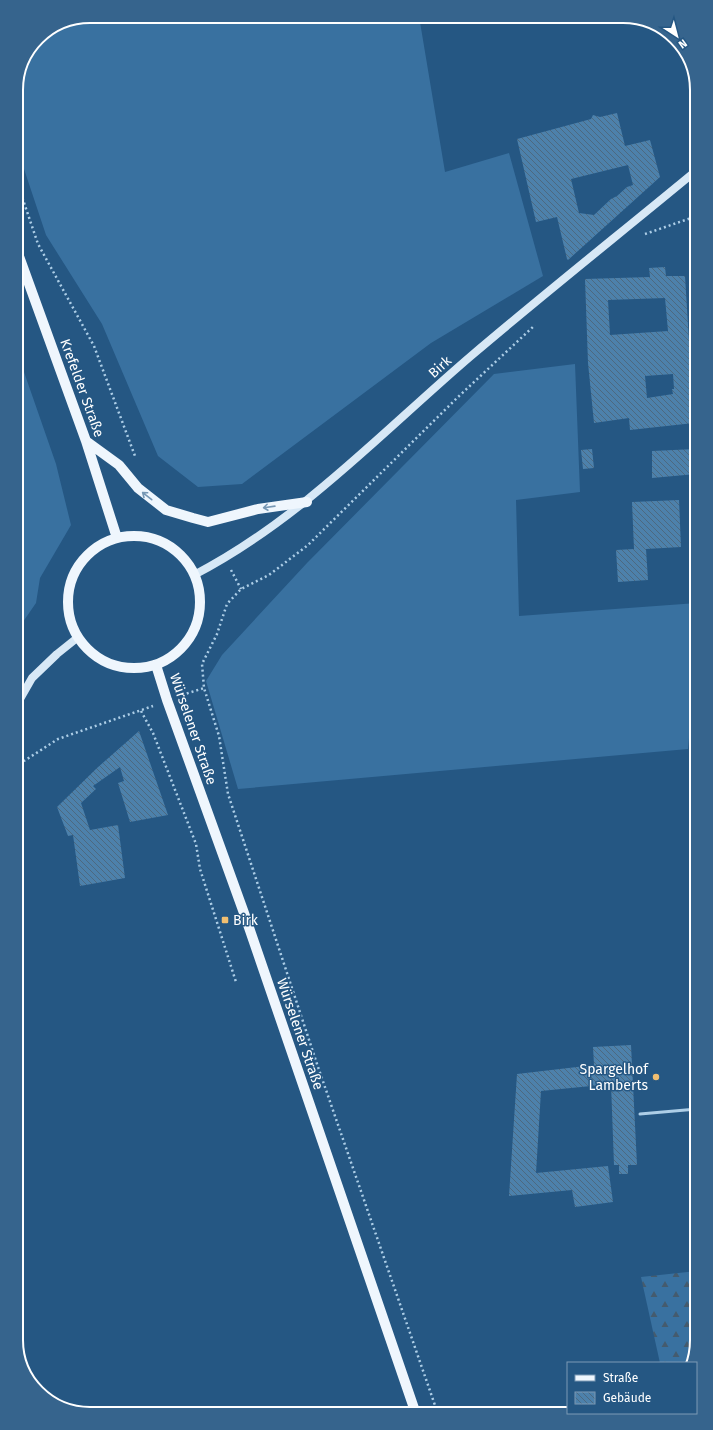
<svg xmlns="http://www.w3.org/2000/svg" width="713" height="1430" font-family="'Fira Sans',sans-serif">
<defs>
<pattern id="forest-firs" width="22" height="20" patternUnits="userSpaceOnUse"><rect width="22" height="20" fill="#3971a0"/><path d="M5 1l3.5 6h-7zM16 11l3.5 6h-7z" fill="#445b6e"/></pattern>
<pattern id="building-back-hatch" width="6" height="6" patternUnits="userSpaceOnUse"><rect width="6" height="6" fill="#4d81ab"/><path d="M-1 5l2 2M0 0l6 6M5-1l2 2" fill="none" stroke="#4d6980"/></pattern>
</defs>
<rect width="100%" height="100%" fill="#255783"/>
<path fill="#3971a0" d="M90,16H419L445,172L509,153L543,276L431,343L242,484L198,487L158,456L102,324L46,235L16,145V85L38,37L62,22Z
M16,349L56,464L71,525L40,578L36,603L16,632Z
M575,364L580,492L516,500L519,616L697,603V653L688,749L238,789L206,681L222,655L307,563L494,374Z"/>
<path fill="url(#forest-firs)" d="M697,1271V1341L690,1363H660L641,1277Z"/>
<path fill="url(#building-back-hatch)" fill-rule="evenodd" d="M617,113L625,146L650,140L660,177L568,260L567,259L557,217L536,222L517,139L591,119L593,115L600,117ZM628,165L633,185L627,187L617,196L611,199L594,215L579,213L571,179Z
M665,267L666,276H685L694,423L630,430L629,418L594,423L588,363L585,279L650,277L649,268ZM665,298L668,331L610,335L608,300ZM673,374L674,389H672L673,394L647,398L645,376Z
M592,449L594,468L583,469L581,450Z
M695,449L696,474L652,478V451Z
M679,500L681,547L646,549L648,580L618,582L616,550L634,549L632,502Z
M139,731L168,815L130,822L118,783L124,781L120,767L93,786L96,789L81,803L90,830L118,825L125,878L80,886L73,835L68,836L57,807L97,768Z
M631,1045L637,1165H628V1174H619V1165H614L611,1084L541,1091L536,1173L608,1166L613,1202L575,1207L572,1190L509,1196L517,1074L594,1065L593,1047Z"/>
<g fill="none" stroke-linecap="round" stroke-linejoin="round">
<path stroke="#adcee7" stroke-width="2.5" stroke-dasharray="2 3" stroke-linecap="butt" d="M16,179L38,244L94,346L135,456
M645,234L697,216
M231,570L241,589
M182,695L204,688
M141,711L153,733L196,844L200,869L236,982
M16,780L24,761L58,739L153,706
M438,1414L317,1064L228,794L219,736L204,688L202,664L217,634L227,604L241,589L269,575L308,545L458,397L535,325"/>
<path stroke="#adcee7" stroke-width="3" d="M640,1114L697,1109"/>
<path stroke="#adcee7" stroke-width="4" d="M692,63L697,165"/>
<path stroke="#d7e8f6" stroke-width="8" d="M194,575C300,520 381,433 471,356C545,293 622,232 697,170
M16,706L32,678L57,654L77,638"/>
<path stroke="#eff6fd" stroke-width="10" d="M16,248L86,441L117,538
M86,441L119,465L138,488L166,510L193,518L208,522L258,509L307,502
M68 602a66 66 0 1 1 132 0a66 66 0 1 1-132 0Z
M156,665L167,700L244,913L416,1414"/>
</g>
<defs><path id="oneway-shaft" d="M-6 0H5M1.5-3L5.5 0L1.5 3" fill="none" stroke-width="1.6" stroke-linecap="round" stroke-linejoin="round"/></defs>
<g stroke="#7697b4">
<use href="#oneway-shaft" transform="translate(147 496) rotate(-142)"/>
<use href="#oneway-shaft" transform="translate(269 507) rotate(172)"/>
</g>
<g fill="#f1bf71" stroke="#255783" stroke-width="1.5">
<rect x="221" y="916" width="8" height="8" rx="2"/>
<circle cx="656" cy="1077" r="4"/>
</g>
<g text-anchor="middle" dominant-baseline="central" stroke-width="3" stroke-linejoin="round" paint-order="stroke">
<g font-size="14" fill="#fff" stroke="#255783">
<text transform="translate(440 367) rotate(-42)">Birk</text>
<text transform="translate(82 388) rotate(70)">Krefelder Straße</text>
<text transform="translate(193 729) rotate(71)">Würselener Straße</text>
<text transform="translate(300 1034) rotate(71)">Würselener Straße</text>
</g>
<g font-size="14" fill="#fff" stroke="#255783" text-anchor="start">
<text x="233" y="920">Birk</text>
<text x="648" y="1069" text-anchor="end">Spargelhof<tspan x="648" dy="16">Lamberts</tspan></text>
</g>
</g>
<path d="M0 0H713V1430H0ZM90 23H623A67 67 0 0 1 690 90V1340A67 67 0 0 1 623 1407H90A67 67 0 0 1 23 1340V90A67 67 0 0 1 90 23Z" fill="#36648d" fill-rule="evenodd"/>
<path fill="none" stroke="#fff" stroke-width="2" d="M90 23H623A67 67 0 0 1 690 90V1340A67 67 0 0 1 623 1407H90A67 67 0 0 1 23 1340V90A67 67 0 0 1 90 23Z"/>
<rect x="567" y="1362" width="130" height="52" fill="#255783" stroke="#7c9ab5"/>
<rect x="575" y="1375" width="20" height="6" fill="#eff6fd" stroke="#7c9ab5"/>
<text x="603" y="1382" font-size="12" fill="#ffffff">Straße</text>
<rect x="575" y="1392" width="20" height="12" fill="url(#building-back-hatch)" stroke="#7c9ab5"/>
<text x="603" y="1402" font-size="12" fill="#ffffff">Gebäude</text>
<g transform="translate(677 36) rotate(144)" stroke="#255783" stroke-width="3" paint-order="stroke">
<path d="M0-3L7 15L0 10L-7 15Z" fill="#ffffff"/>
<text y="-6" font-size="11" font-weight="bold" text-anchor="middle" fill="#ffffff">N</text>
</g>
</svg>
